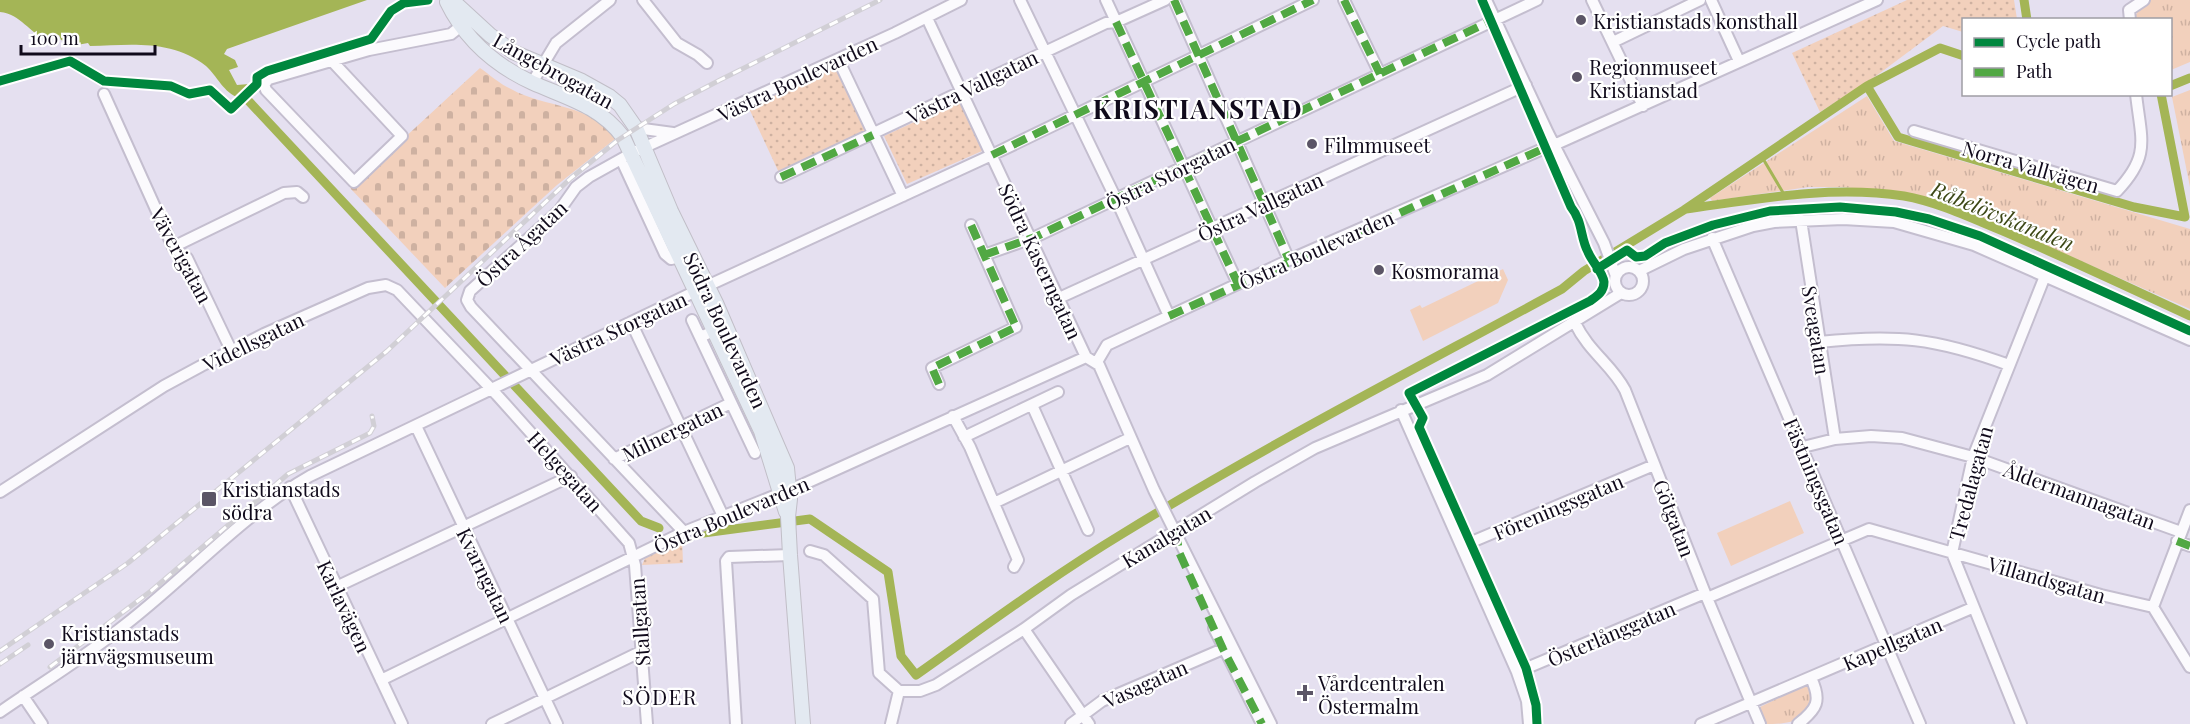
<svg xmlns="http://www.w3.org/2000/svg" width="2190" height="724" font-family="'Playfair Display',serif">
<defs>
<pattern id="grass-tufts" width="24" height="20" patternUnits="userSpaceOnUse" patternTransform="scale(1.5)"><rect width="24" height="20" fill="#f2d0bc"/><path d="M3 7l-1-3M5 7V3M7 7l1-3M15 17l-1-3M17 17v-4M19 17l1-3" fill="none" stroke="#ceb1a1"/></pattern>
<pattern id="cemetery-stones" width="16" height="16" patternUnits="userSpaceOnUse" patternTransform="scale(1.5)"><rect width="16" height="16" fill="#f2d0bc"/><path d="M2 7V4a2 2 0 0 1 4 0v3zM10 15v-3a2 2 0 0 1 4 0v3z" fill="#ceb1a1"/></pattern>
<pattern id="park-dots" width="8" height="8" patternUnits="userSpaceOnUse" patternTransform="scale(1.5)"><rect width="8" height="8" fill="#f2d0bc"/><path d="M2 2h.1M6 6h.1" fill="none" stroke="#ceb1a1" stroke-width="1.8" stroke-linecap="round"/></pattern>
</defs>
<rect width="100%" height="100%" fill="#e5e0f0"/>
<path fill="url(#grass-tufts)" d="M2151,0H2190V62L2171,70L2170,20H2134L2138,10Z
M2190,90V187L2172,97Z
M1867,96L1894,141L2190,229V309L1956,206L1905,193L1842,187H1808L1712,201L1710,198Z
M1805,685H1809L1815,697C1804,723 1789,724 1764,724L1760,707Z"/>
<path fill="url(#cemetery-stones)" d="M480,68C490,75 500,84 511,89C546,109 590,102 615,139L557,185L445,288L350,188Z"/>
<path fill="url(#park-dots)" d="M1907,0H2014L2017,19L1964,20L1963,32L1943,26L1876,76L1820,112L1792,53Z
M838,59L873,135L781,177L746,102Z
M960,101L982,151L907,184L884,136Z
M682,538L683,563L642,565L647,554Z"/>
<path fill="#f2d0bc" d="M1503,269L1508,280L1498,303L1423,341L1410,310L1420,305L1422,308Z
M1790,501L1804,533L1731,566L1717,533Z"/>
<path fill="#a4b556" d="M0,0H367L227,49L224,54L235,60L238,67L229,70L237,85L249,84L250,88L239,98C224,93 217,76 206,66C172,39 130,45 90,46L88,43L77,45L61,40L59,35L47,40C29,33 21,14 0,12Z"/>
<g fill="none" stroke-linecap="round" stroke-linejoin="round">
<path stroke="#a4b556" stroke-width="3" d="M1762,157L1785,196"/>
<path stroke="#a4b556" stroke-width="9" d="M2024,0L2027,20
M1867,86L1898,137L2134,207L2185,217L2161,94
M2170,86L2190,78
M243,95L641,521L659,528
M1686,209C1758,199 1831,185 1904,196C1938,202 1971,218 2003,231C2066,258 2128,287 2190,316
M696,534L810,519L888,572L901,656L916,675C984,627 1051,577 1122,534C1265,446 1415,369 1562,289L1584,271L1684,210L1867,86L1940,48L1964,56"/>
<g stroke="#c4becf" stroke-width="14">
<path id="minor" d="M643,0L677,43L698,55L707,63
M1020,0L1116,199L1169,316
M1106,0L1238,284
M1174,0L1289,260
M1344,0L1380,74
M1486,0L1548,133L1604,243L1616,276
M1592,0L1643,106
M1711,0L1739,61
M927,18L1086,357L1099,365L1154,490L1271,724
M2130,20L2129,10L2144,0
M1613,42L1700,0
M838,59L903,196
M332,61L402,136L354,182L266,90L264,84L269,79L369,50L451,34L466,22
M532,83L556,43L610,0
M104,94L173,247L187,258L231,350
M636,128L673,133
M1914,131L2117,191C2151,155 2141,140 2136,94
M1554,145L1877,0
M622,161L665,254L671,259L680,257
M781,177L1106,23L1116,22L1165,0
M1801,220L1835,439
M1712,238L1920,724
M173,247L284,193L297,192L303,197
M984,255L1035,237L1537,0
M1615 281a14 14 0 1 1 28 0a14 14 0 1 1-28 0Z
M1639,271L1684,249L1753,226L1774,222L1843,219L1894,222L1974,245L2190,340
M1059,298L1526,85
M692,320L700,337
M631,322L723,516
M1575,323C1589,352 1612,365 1625,390L1705,593L1760,724
M714,331L700,337L755,453
M1819,342C1897,334 1935,338 2009,365
M1097,362L1107,345L1289,260L1545,148
M939,384L932,368L1016,327L971,225
M1032,405L1088,530
M1401,410L1517,672L1527,701L1529,724
M953,416L970,447L1018,560L1014,567
M416,426L557,724
M964,437L1058,392
M1803,447L1835,439L1871,436L1902,438L1973,457L2181,532
M614,459L731,403
M290,487L402,724
M0,492L164,386L201,366L264,334L368,288L386,285L397,290L497,395L629,543L635,565L647,724
M994,503L1130,438
M684,532L471,307L467,300L470,291L559,211L576,187L589,177L632,153L895,33L961,0
M2177,541L2190,546
M1462,546L1654,465
M810,551L824,555L873,599L879,673L899,691H920L936,685L1024,629L1071,595L1255,482L1315,448L1487,375L1621,293
M336,587L571,476
M1707,598L1869,529L2101,595L2153,607
M2153,607L2190,510
M2153,607L2190,667
M1214,628L1262,724
M1024,629L1089,724
M1517,672L1705,593
M381,680L684,532L804,484L1086,357
M23,696L42,724
M0,712C39,685 80,660 117,631C183,582 238,517 310,476L694,292L996,153L1313,0
M492,724L642,651
M736,724L726,561L729,557L790,555
M891,724L899,691
M1071,724L1102,701L1223,649
M1701,724L1972,608
M1798,724C1817,709 1822,701 1811,678
M2021,724L1952,553L1973,457L2045,276"/>
</g>
<g stroke="#c1bec7" stroke-width="16">
<path id="major" d="M452,0L490,35L513,52L582,81L609,96L620,105L636,128L671,211L716,303L787,468L790,499L788,517L790,555L803,724
M447,2C465,39 496,66 533,83C567,98 600,106 623,137L761,431L786,512"/>
</g>
<use href="#minor" stroke="#fbfafd" stroke-width="10"/>
<use href="#major" stroke="#e3e9f1" stroke-width="14"/>
<g stroke="#d1cfd5" stroke-width="5">
<path id="rail" d="M0,651L128,563L387,351L571,178L618,140L674,104L720,80L880,0
M0,664L28,645
M50,667L151,591L288,474L370,433L374,426L372,416"/>
</g>
<use href="#rail" stroke="#fff" stroke-width="3" stroke-dasharray="9" stroke-linecap="butt"/>
<path stroke="#51a843" stroke-width="8" stroke-dasharray="15 8" stroke-linecap="butt" d="M1174,0L1289,260
M1344,0L1380,74
M1116,22L1238,284
M992,155L1313,0
M781,177L873,135
M984,255L1035,237L1495,19
M1169,316L1545,148
M939,384L932,368L1016,327L971,225
M1176,531L1179,552L1223,649L1262,724
M2177,541L2190,546"/>
<g stroke="#fff" stroke-width="13">
<path id="cycleway" d="M1482,0L1571,207C1583,222 1580,237 1588,252C1592,262 1603,272 1604,282C1604,292 1597,296 1590,301L1409,393L1423,418L1419,427L1526,668L1536,705L1537,724
M0,81L70,61L104,81L171,86L189,94L210,90L231,109L257,84V77L267,71L371,39L391,11L404,3L428,0
M1597,269L1627,250L1636,257L1645,256L1665,243L1713,225L1770,211L1840,207L1896,212L1929,219L1980,236L2190,331"/>
</g>
<use href="#cycleway" stroke="#00873e" stroke-width="9"/>
</g>
<g fill="#5b5566" stroke="#fff" stroke-width="2">
<circle cx="1581" cy="20" r="6"/>
<circle cx="1577" cy="77" r="6"/>
<circle cx="1312" cy="144" r="6"/>
<circle cx="1379" cy="270" r="6"/>
<rect x="201" y="491" width="16" height="16" rx="3"/>
<circle cx="49" cy="644" r="6"/>
<path d="M1302 684h6v6h6v6h-6v6h-6v-6h-6v-6h6z"/>
</g>
<g text-anchor="middle" dominant-baseline="central" stroke-width="4.5" stroke-linejoin="round" paint-order="stroke">
<g font-size="20" fill="#100a1b" stroke="#fff" text-anchor="start">
<text x="1593" y="20">Kristianstads konsthall</text>
<text x="1589" y="66">Regionmuseet<tspan x="1589" dy="23">Kristianstad</tspan></text>
<text x="1324" y="144">Filmmuseet</text>
<text x="1391" y="270">Kosmorama</text>
<text x="222" y="488">Kristianstads<tspan x="222" dy="23">södra</tspan></text>
<text x="61" y="632">Kristianstads<tspan x="61" dy="23">järnvägsmuseum</tspan></text>
<text x="1318" y="682">Vårdcentralen<tspan x="1318" dy="23">Östermalm</tspan></text>
</g>
<g font-size="20" fill="#100a1b" stroke="#fff">
<text transform="translate(554 70) rotate(29)">Långebrogatan</text>
<text transform="translate(797 78) rotate(-25)">Västra Boulevarden</text>
<text transform="translate(972 86) rotate(-26)">Västra Vallgatan</text>
<text transform="translate(2031 166) rotate(16)">Norra Vallvägen</text>
<text transform="translate(1170 173) rotate(-26)">Östra Storgatan</text>
<text transform="translate(1260 206) rotate(-25)">Östra Vallgatan</text>
<text transform="translate(521 243) rotate(-43)">Östra Ågatan</text>
<text transform="translate(1316 249) rotate(-24)">Östra Boulevarden</text>
<text transform="translate(182 255) rotate(61)">Väverigatan</text>
<text transform="translate(1041 261) rotate(65)">Södra Kaserngatan</text>
<text transform="translate(618 328) rotate(-25)">Västra Storgatan</text>
<text transform="translate(726 330) rotate(65)">Södra Boulevarden</text>
<text transform="translate(1817 330) rotate(81)">Sveagatan</text>
<text transform="translate(253 341) rotate(-26)">Videllsgatan</text>
<text transform="translate(672 431) rotate(-26)">Milnergatan</text>
<text transform="translate(566 471) rotate(48)">Helgegatan</text>
<text transform="translate(1817 481) rotate(67)">Fästningsgatan</text>
<text transform="translate(1970 483) rotate(-75)">Tredalagatan</text>
<text transform="translate(2080 495) rotate(20)">Åldermannagatan</text>
<text transform="translate(1558 506) rotate(-23)">Föreningsgatan</text>
<text transform="translate(731 514) rotate(-23)">Östra Boulevarden</text>
<text transform="translate(1675 518) rotate(69)">Götgatan</text>
<text transform="translate(1166 536) rotate(-31)">Kanalgatan</text>
<text transform="translate(486 575) rotate(64)">Kvarngatan</text>
<text transform="translate(2047 579) rotate(16)">Villandsgatan</text>
<text transform="translate(345 606) rotate(65)">Karlavägen</text>
<text transform="translate(639 622) rotate(-94)">Stallgatan</text>
<text transform="translate(1611 633) rotate(-23)">Österlånggatan</text>
<text transform="translate(1892 643) rotate(-23)">Kapellgatan</text>
<text transform="translate(1145 683) rotate(-24)">Vasagatan</text>
</g>
<g font-size="21" font-style="italic" fill="#3d4816" stroke="#fff">
<text transform="translate(2003 215) rotate(22)">Råbelövskanalen</text>
</g>
<g font-size="21" letter-spacing="1.5" fill="#100a1b" stroke="#fff">
<text x="660" y="696">SÖDER</text>
</g>
<g font-size="26" font-weight="bold" letter-spacing="1.5" fill="#100a1b" stroke="#fff">
<text x="1198" y="108">KRISTIANSTAD</text>
</g>
</g>
<rect x="1962" y="18" width="210" height="78" fill="#ffffff" stroke="#9f9da4" stroke-width="1.5"/>
<rect x="1974" y="38" width="30" height="9" fill="#00873e" stroke="#9f9da4" stroke-width="1.5"/>
<text x="2016" y="48" font-size="18" fill="#100a1b">Cycle path</text>
<rect x="1974" y="68" width="30" height="9" fill="#51a843" stroke="#9f9da4" stroke-width="1.5"/>
<text x="2016" y="78" font-size="18" fill="#100a1b">Path</text>
<path d="M21 45v9h134v-9" fill="none" stroke="#100a1b" stroke-width="3"/>
<text x="30" y="45" font-size="18" fill="#100a1b" stroke="#ffffff" stroke-width="4.5" paint-order="stroke">100 m</text>
</svg>
